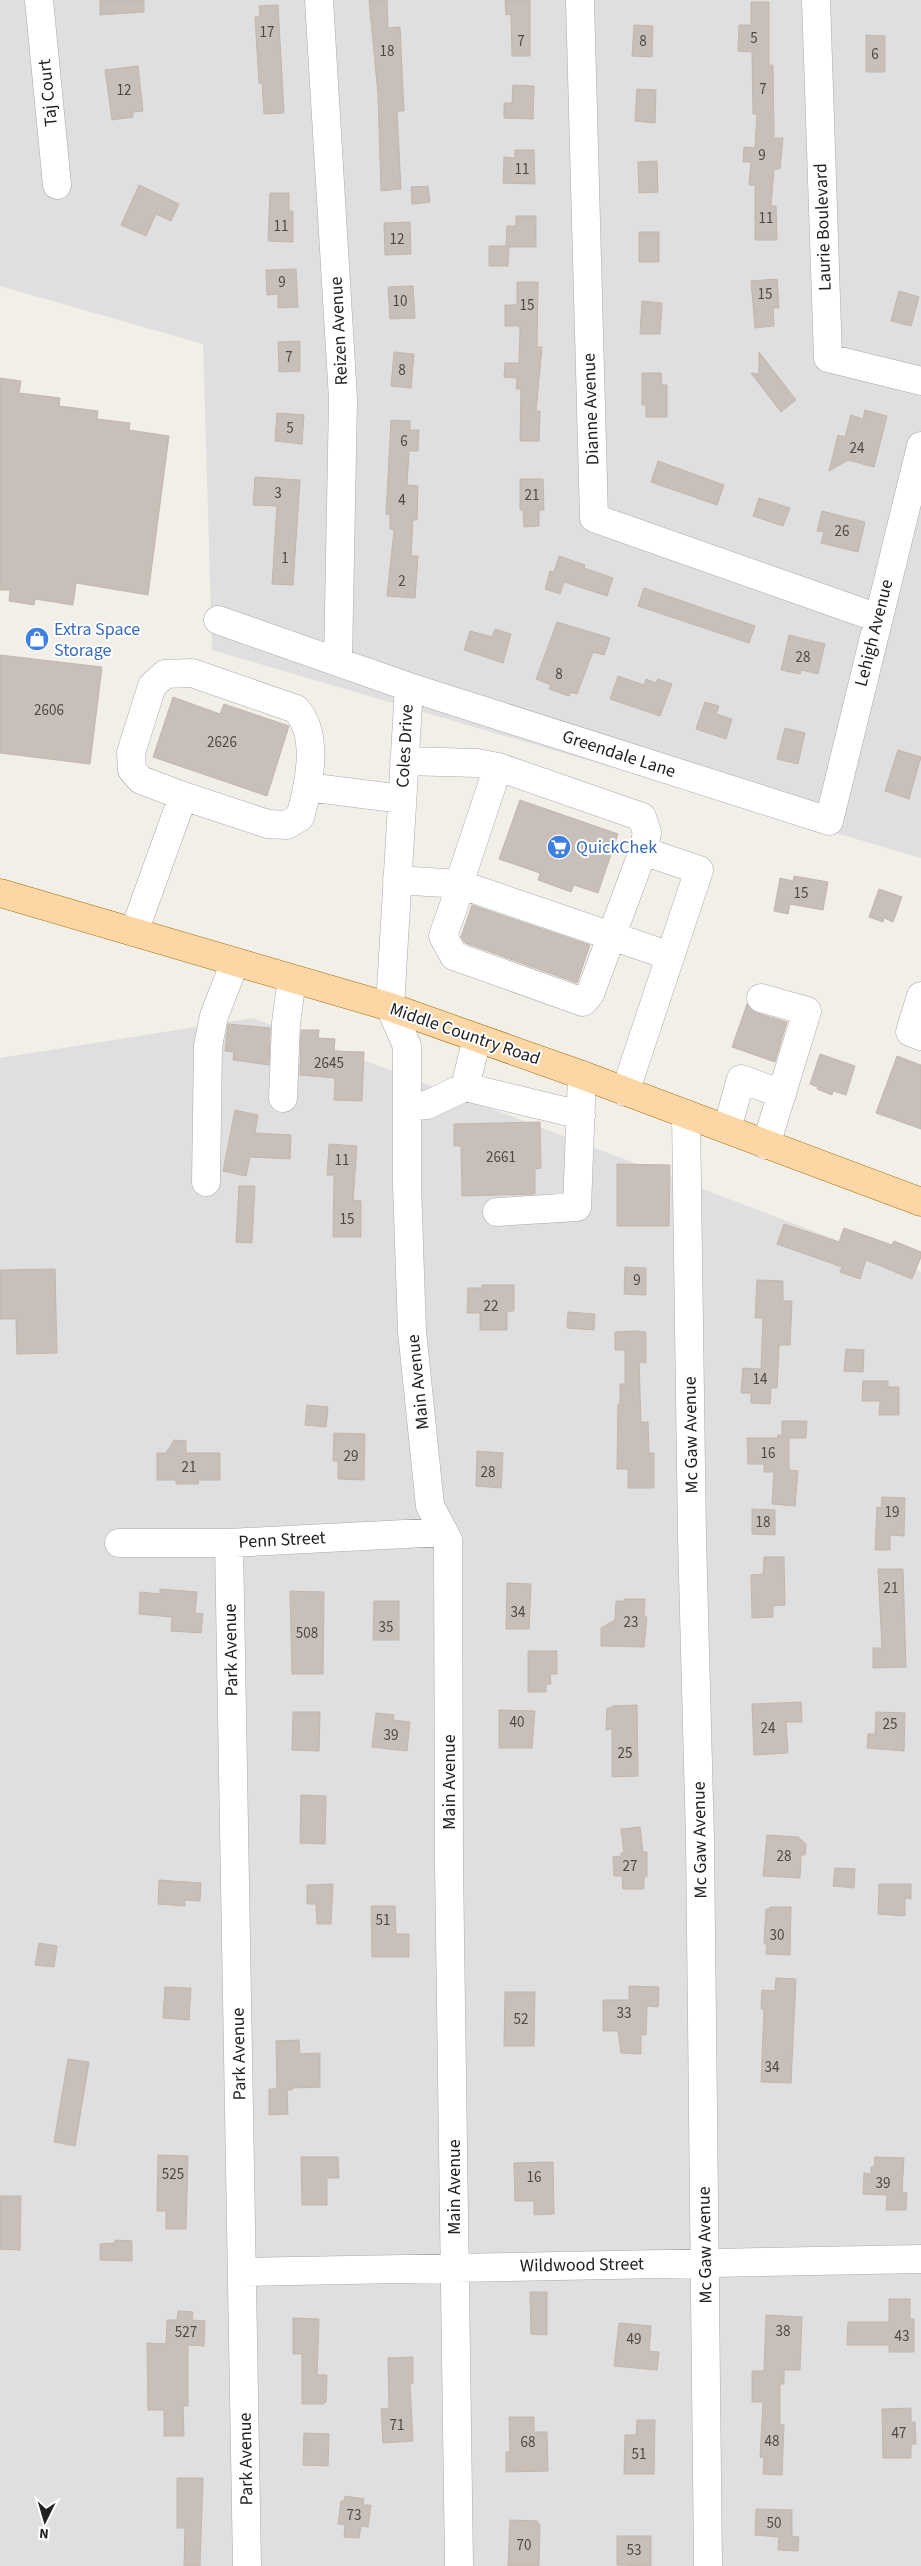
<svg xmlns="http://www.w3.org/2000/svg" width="921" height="2566" font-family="'Source Sans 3',sans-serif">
<rect width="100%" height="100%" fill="#f2efe9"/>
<path fill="#e0dfdf" d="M0,0H921V858L212,650L203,344L0,286Z
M253,1018L921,1272V2566H0V1058Z"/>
<path fill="#c7bfb8" stroke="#c4b6ab" d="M100,0H144V12L100,15Z
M369,0H387L388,28L400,27L404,111H397L401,189L381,191L378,95Z
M505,0H530V56H512L511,14L506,15Z
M751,2H769V65H773L774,138H783L780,169H774L771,206H776L777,240H755V185H749L751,162H743L744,147L755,148L757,114H753L752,52L738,51L739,25H751Z
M278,5L284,113L264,114L262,83H259L255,17H260L259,6Z
M634,25L653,26L652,57L632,56Z
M866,35L885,36V72H866Z
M138,66L143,111L133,112V117L112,120L105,70Z
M513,85L534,86L533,119L504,118V103H512Z
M637,89L656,90L655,123L635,121Z
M515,150H534L535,184L503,183L504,157L515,158Z
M657,161L658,192L639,193L638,162Z
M139,185L179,204L171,221L156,214L146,236L121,225Z
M428,186L430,202L412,204L411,187Z
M270,193H289V211H293V242L268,241Z
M516,216H536V247H509L508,266H489V246H506L507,226H516Z
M410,222L411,254L385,255L384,223Z
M639,232H659V262H639Z
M296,269L298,307L278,308V294L267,295L266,270Z
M777,279L779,308H773L774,326L755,328L751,281Z
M517,282H538L537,347H542L536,411H540L539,441H520L521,389H516L517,378L504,377L505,363H519L520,328L519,326H505V305H517Z
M413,286L415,318L390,319L388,287Z
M899,291L919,297L911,326L891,321Z
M642,301L662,303L660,334H640Z
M300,341V371L279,372L278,342Z
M394,352L414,354L411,388L391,386Z
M759,352L796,400L781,412L751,373L759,374Z
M642,373H661L662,385H667V417H646V405H642Z
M0,378L21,381L19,393L60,398L59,406L98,411L97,419L130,423L129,430L169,436L148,595L76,583L73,605L35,599L34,605L9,601L10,590H0Z
M865,410L887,416L874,467L848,460L829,471L838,435L845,437L851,415L863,419Z
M277,413L304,415L302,444L275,441Z
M391,420L410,421V430H419L418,451H409L407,485L418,486L417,520H413L411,556H418L415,598L387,596L394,530L390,529V515L386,514Z
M658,461L724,485L717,505L651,482Z
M255,477L300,480L293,585L272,584L277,506L253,505Z
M520,479H543L544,510H539V526L524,527L523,510H520Z
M759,498L790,508L783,526L753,516Z
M822,511L865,522L858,552L821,543L824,532L817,531Z
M559,556L585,565L584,568L613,578L607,596L564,582L560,594L545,589L550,571L554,572Z
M644,588L755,626L749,643L638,606Z
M557,622L610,638L604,655L593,652L577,694L571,692L569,696L549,689L551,685L536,679Z
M495,629L511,634L503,663L464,650L470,631L492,637Z
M789,635L825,644L818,674L801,670L800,674L781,670Z
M0,655L102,667L90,764L0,753Z
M618,676L644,685L646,679L656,683L658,679L672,684L660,716L610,699Z
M173,697L220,714L224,704L289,726L267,796L153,757Z
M705,702L719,706L716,714L732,719L726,739L696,729Z
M785,728L805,733L798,764L777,759Z
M898,750L921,757L909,799L885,791Z
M520,800L618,834L598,893L574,885L571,892L538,880L540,873L499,859Z
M794,876L828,882L823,910L790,904L788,914L774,911L780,878L793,881Z
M879,889L902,897L893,922L884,918L883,922L869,917Z
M472,905L590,945L577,983L465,943L461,937Z
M747,1004L757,1013L787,1022L775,1062L732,1047Z
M228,1024L270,1028L269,1065L233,1060L234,1052L225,1051Z
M301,1030H319L318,1038L335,1039L334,1051L364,1052L362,1101L334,1100L335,1078L300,1075Z
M820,1054L855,1066L846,1095L833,1091L832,1095L817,1089L818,1087L810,1084Z
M897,1056L921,1065V1129L876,1113Z
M235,1110L258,1115L255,1133L291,1135L290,1159L250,1157L246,1176L223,1171Z
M540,1122L541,1168L535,1169V1194L462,1196L461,1146H454V1124Z
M329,1144L357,1146L353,1200L361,1201V1237H333L334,1175H327Z
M617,1164L670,1165L669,1226H617Z
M239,1186H255L252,1243L236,1242Z
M784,1224L839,1242L844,1228L892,1245L894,1241L921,1252V1257L912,1279L866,1260L860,1279L840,1272L842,1267L777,1244Z
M625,1267L646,1268V1295L624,1294Z
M55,1269L57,1353L17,1354L16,1319H0V1270Z
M757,1280L783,1281V1301H792L790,1345H779L777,1388H771L770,1404L751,1403V1393H741L743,1368L761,1369L763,1318H755Z
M482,1285H514V1311H507V1330H480V1313H467L468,1288H482Z
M568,1312L595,1314L594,1330L567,1328Z
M638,1331L646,1332V1363L639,1362L641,1422H648L649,1453H654V1488H628V1469H617L618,1404H620V1384H625V1350H615V1332Z
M846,1349L864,1350L863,1372L844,1371Z
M863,1381H888V1387H899V1415H879L880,1401H862Z
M307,1405L328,1407L326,1427L305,1425Z
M782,1421H807L806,1438H789V1470L798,1471L795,1506L772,1504L774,1472H764V1464H748L747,1438H777L778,1435H782Z
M334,1433L365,1434L364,1480L338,1479V1461H333Z
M174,1440L186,1441V1453H220V1480H199L198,1484H176V1480H157V1453H166Z
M477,1451L503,1453L501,1488L476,1486Z
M882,1497L905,1498L904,1536L890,1535V1550H875L877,1507L881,1508Z
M752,1509L775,1510V1535L752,1534Z
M764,1557H784L785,1605L773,1606V1617L752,1618L751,1575L763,1574Z
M878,1569H903L906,1667L873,1668V1648H882Z
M507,1583L531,1584L529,1629H506Z
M160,1589L197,1592L195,1613L203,1614L201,1633L171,1631L172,1617L139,1614L140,1592L160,1594Z
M290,1591L324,1592L323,1674H292Z
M624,1599H645L644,1617H647L644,1647L601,1646V1628L615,1620L616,1601H624Z
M374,1601H399V1640H373Z
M528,1651H557V1674H550L551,1684H546V1692H528Z
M801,1702L802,1722H786L788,1753L754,1755L752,1704Z
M637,1705L638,1776L612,1777V1729L606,1730L607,1708H612V1706Z
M499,1710L535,1711L532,1748H499Z
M293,1712H320L319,1751L292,1750Z
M876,1712L905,1713L904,1751L867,1748L868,1734H875Z
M376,1713L394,1715L393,1720L410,1722L407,1751L372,1747Z
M301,1795L326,1796L325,1844L300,1843Z
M640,1827L643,1852H647V1877H644V1889H623L622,1876H614L613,1857L621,1856V1853H624L621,1829Z
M767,1835L798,1837L806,1844L805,1855H801L800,1878L763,1876Z
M835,1868L855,1869L854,1888L833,1886Z
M159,1880L201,1883L200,1901L185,1900V1906L158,1904Z
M333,1884L331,1924H317L316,1904H307V1885Z
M879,1884H911V1899L905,1898V1916L878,1914Z
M371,1906H395L396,1934H409V1957H372Z
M770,1907H791L790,1955L766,1954L767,1944H764L765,1925L766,1909H770Z
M39,1943L57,1946L54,1967L35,1965Z
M776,1978L796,1979L791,2083L761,2082L764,2009H761L762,1990L775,1991Z
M629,1986L659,1987L658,2007L647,2006L646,2035H641V2054L621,2053L618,2031H603V2000H629Z
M165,1987L191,1988L189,2020L163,2018Z
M505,1992H535L534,2046H504Z
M299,2040L300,2054L320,2053V2087L292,2088V2090H287L288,2114L269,2115V2089H277L276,2041Z
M68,2059L89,2062L75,2146L54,2142Z
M158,2155L188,2156L186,2229H166V2211H157Z
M301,2157H338L339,2178H327V2205H302Z
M875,2157L904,2158L902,2192L907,2193L906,2210H886L887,2195L863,2194L864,2173L871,2174V2167H874Z
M553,2162L554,2214L534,2215V2201H515L514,2163Z
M0,2196H21L20,2250L0,2249Z
M115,2240L132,2241V2261L100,2260V2244L115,2243Z
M530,2292H547V2335L531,2334Z
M889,2299H910V2319H914V2352H889V2345H847L848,2322H889Z
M178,2311L193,2312L192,2320L205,2321L204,2346L188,2345V2406H183L184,2436H164V2410H148L147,2343L166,2344L167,2320H177Z
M766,2315L802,2317L800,2370H784V2384H780V2425H784L782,2475L763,2474L764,2458L760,2457L763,2402H752V2371H764Z
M293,2318L319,2319L317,2375H327L326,2402L323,2404H302V2354H293Z
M619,2323L651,2326L649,2351L659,2352L657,2370L614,2366Z
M413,2357V2383H410L413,2441L383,2443L381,2409L389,2408L388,2358Z
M911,2408V2422H915L916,2444H911V2458H883L882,2409Z
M509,2417H534V2432H547L548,2471L506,2472V2452H510Z
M637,2420H655L654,2474H624L625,2435H636Z
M304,2433L329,2434L328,2466L303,2465Z
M177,2478H203L200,2566H184L185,2528H177Z
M345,2496L364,2499L363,2505H371L368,2527L361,2526L359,2538L344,2537L345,2525L338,2524L341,2501H344Z
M756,2509L792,2510V2536L799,2537L798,2551L778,2550L779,2537L755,2535Z
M510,2520L538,2521L537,2524H540L539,2566H508Z
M617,2536H651V2566L617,2565Z"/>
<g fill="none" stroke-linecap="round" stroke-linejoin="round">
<g stroke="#a9a9a9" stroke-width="29">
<path id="minor" d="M39,0L57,185
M319,0L343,399L338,662
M580,0L594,518L878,618
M816,0L828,358L921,381
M218,620L409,687L829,821L921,446
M409,687L390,1007L407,1046V1184L412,1331L430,1506L448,1540L449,1865L459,2566
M404,761L477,763L498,767L642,817L647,833L643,851L699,870L625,1092
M307,787L402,799
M397,880L459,884L670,956
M459,884L498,767
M461,885L443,936L454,956L583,1002L590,994L643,851
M134,932L183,796L141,780L132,770L131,753L152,686L165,674L192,673L296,709C320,735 309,786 300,817L287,825L268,824L183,796
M921,996L910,1032L921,1036
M761,998L807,1011L766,1145
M477,1038L465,1087L581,1115
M283,1098L286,1023L292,979
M407,1107L427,1105L465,1087
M686,1114L692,1537L700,1840L708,2566
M727,1129L741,1079L782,1094
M206,1182L208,1046L214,1016L235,962
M497,1212L577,1207L582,1075
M119,1543H229L444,1532
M229,1543L247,2566
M243,2272L921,2259"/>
</g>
<g stroke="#a06b00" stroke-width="29">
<path id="major" d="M0,893L390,1007L582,1075L921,1202"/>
</g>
<use href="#minor" stroke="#fff" stroke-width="28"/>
<use href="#major" stroke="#fcd6a4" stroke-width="28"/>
</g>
<defs>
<g id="shop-disc" transform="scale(1.25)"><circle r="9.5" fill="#3f7fe0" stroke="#fff"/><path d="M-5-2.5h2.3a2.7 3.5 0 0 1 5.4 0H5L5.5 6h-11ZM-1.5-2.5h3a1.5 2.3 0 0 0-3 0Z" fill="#fff"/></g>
<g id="supermarket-disc" transform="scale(1.25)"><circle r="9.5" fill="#3f7fe0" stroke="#fff"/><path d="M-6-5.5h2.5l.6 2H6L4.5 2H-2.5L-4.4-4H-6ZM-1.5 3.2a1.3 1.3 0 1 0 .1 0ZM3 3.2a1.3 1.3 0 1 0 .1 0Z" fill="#fff"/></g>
</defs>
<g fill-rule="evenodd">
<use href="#shop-disc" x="37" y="639"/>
<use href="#supermarket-disc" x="559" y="847"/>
</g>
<g text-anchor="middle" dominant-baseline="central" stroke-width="4" stroke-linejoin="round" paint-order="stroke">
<g font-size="15" fill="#4b4948">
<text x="267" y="32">17</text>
<text x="754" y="38">5</text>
<text x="521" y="41">7</text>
<text x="643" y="41">8</text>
<text x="387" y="51">18</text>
<text x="875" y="54">6</text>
<text x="763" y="89">7</text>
<text x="124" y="90">12</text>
<text x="762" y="155">9</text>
<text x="522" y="169">11</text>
<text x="766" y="218">11</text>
<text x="281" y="226">11</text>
<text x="397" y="239">12</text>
<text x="282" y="282">9</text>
<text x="765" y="294">15</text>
<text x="400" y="301">10</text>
<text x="527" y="305">15</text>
<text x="289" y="357">7</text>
<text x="402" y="370">8</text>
<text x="290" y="428">5</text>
<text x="404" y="441">6</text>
<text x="857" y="448">24</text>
<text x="278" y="493">3</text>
<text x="532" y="495">21</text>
<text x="402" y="500">4</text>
<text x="842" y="531">26</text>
<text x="285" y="558">1</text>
<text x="402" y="581">2</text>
<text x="803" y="657">28</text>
<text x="559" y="674">8</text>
<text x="49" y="710">2606</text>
<text x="222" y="742">2626</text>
<text x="801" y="893">15</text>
<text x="329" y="1063">2645</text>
<text x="501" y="1157">2661</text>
<text x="342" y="1160">11</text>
<text x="347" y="1219">15</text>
<text x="637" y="1280">9</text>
<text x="491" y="1306">22</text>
<text x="760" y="1379">14</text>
<text x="768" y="1453">16</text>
<text x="351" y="1456">29</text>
<text x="189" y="1467">21</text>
<text x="488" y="1472">28</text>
<text x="892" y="1512">19</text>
<text x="763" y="1522">18</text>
<text x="891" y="1588">21</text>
<text x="518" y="1612">34</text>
<text x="631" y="1622">23</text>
<text x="386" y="1627">35</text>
<text x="307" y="1633">508</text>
<text x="517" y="1722">40</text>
<text x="890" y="1724">25</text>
<text x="768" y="1728">24</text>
<text x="391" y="1735">39</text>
<text x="625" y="1753">25</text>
<text x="784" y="1856">28</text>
<text x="630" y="1866">27</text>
<text x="383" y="1920">51</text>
<text x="777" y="1935">30</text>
<text x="624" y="2013">33</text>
<text x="521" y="2019">52</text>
<text x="772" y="2067">34</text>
<text x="173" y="2174">525</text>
<text x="534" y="2177">16</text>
<text x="883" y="2183">39</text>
<text x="783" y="2331">38</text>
<text x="186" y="2332">527</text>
<text x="902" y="2336">43</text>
<text x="634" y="2339">49</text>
<text x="397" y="2425">71</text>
<text x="899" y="2433">47</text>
<text x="772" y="2441">48</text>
<text x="528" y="2442">68</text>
<text x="639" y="2454">51</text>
<text x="354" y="2515">73</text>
<text x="774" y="2523">50</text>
<text x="524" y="2545">70</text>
<text x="634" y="2550">53</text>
</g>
<g font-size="18" fill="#222" stroke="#fff">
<text transform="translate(48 93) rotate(-96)">Taj Court</text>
<text transform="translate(823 227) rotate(-92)">Laurie Boulevard</text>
<text transform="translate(339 331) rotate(-93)">Reizen Avenue</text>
<text transform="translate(591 409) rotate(-92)">Dianne Avenue</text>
<text transform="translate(874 633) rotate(-76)">Lehigh Avenue</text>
<text transform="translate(405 746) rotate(-87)">Coles Drive</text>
<text transform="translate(619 754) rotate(18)">Greendale Lane</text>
<text transform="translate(465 1034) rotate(19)">Middle Country Road</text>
<text transform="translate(418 1382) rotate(-96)">Main Avenue</text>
<text transform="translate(691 1435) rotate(-91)">Mc Gaw Avenue</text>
<text transform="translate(282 1540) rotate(-3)">Penn Street</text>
<text transform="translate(231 1650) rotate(-91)">Park Avenue</text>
<text transform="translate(449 1782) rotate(-90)">Main Avenue</text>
<text transform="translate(700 1840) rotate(-91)">Mc Gaw Avenue</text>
<text transform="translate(239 2054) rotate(-91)">Park Avenue</text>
<text transform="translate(454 2187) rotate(-90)">Main Avenue</text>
<text transform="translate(705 2245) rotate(-91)">Mc Gaw Avenue</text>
<text transform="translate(582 2265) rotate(-1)">Wildwood Street</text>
<text transform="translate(246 2459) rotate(-91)">Park Avenue</text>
</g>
<g font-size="18" fill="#366cbe" stroke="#fff" text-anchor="start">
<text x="54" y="629">Extra Space<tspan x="54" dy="21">Storage</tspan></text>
<text x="576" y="847">QuickChek</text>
</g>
</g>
<g transform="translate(45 2521) rotate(185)" stroke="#ffffff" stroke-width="4" paint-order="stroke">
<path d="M0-4L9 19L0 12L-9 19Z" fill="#222222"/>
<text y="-8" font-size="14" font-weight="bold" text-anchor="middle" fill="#222222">N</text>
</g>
</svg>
